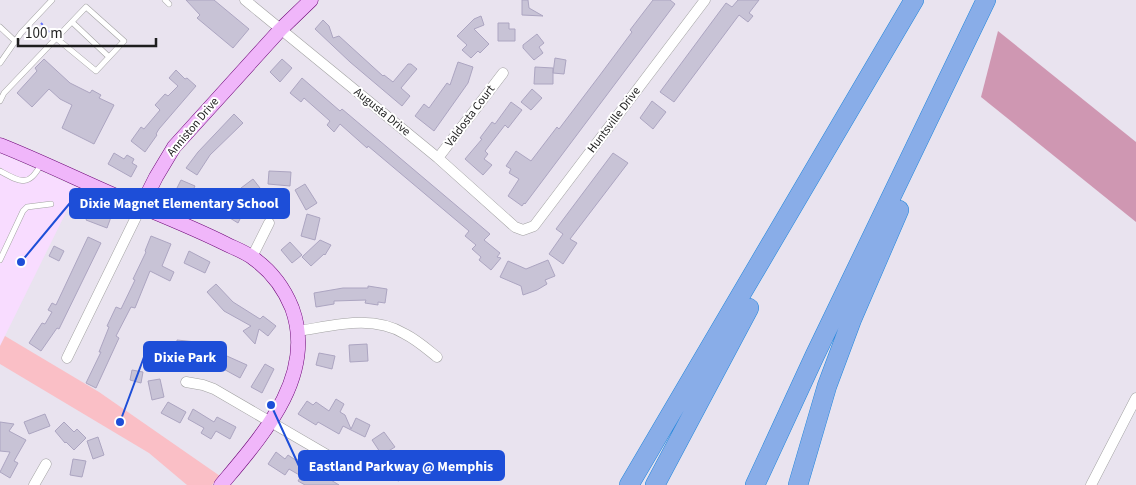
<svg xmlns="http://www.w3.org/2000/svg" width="1136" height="485" font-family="'Source Sans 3',sans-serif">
<rect width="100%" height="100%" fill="#e9e3ef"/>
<path fill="#f8dcff" d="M0,153L78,188L0,346Z"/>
<path fill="#cf97b2" d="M998,31L1136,142V222L981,97Z"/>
<path fill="#fabfc6" d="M5,336L99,392L220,476L212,485H187L149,453L0,364V346Z"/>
<path fill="#c8c3d6" stroke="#aca5c1" d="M186,0H214L249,29L233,48L197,18L200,15Z
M522,0H528L529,8L543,16L522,15Z
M653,0H670L675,4L525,204L524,203L522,206L508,196L519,179L509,173L511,169L506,166L516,151L531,161L557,127L559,129L600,75L632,32L630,30Z
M738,0H759L749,13L753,16L748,22L739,15L674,102L660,92L726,3L732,7Z
M481,16L484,25L474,29L489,44L480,53L478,51L471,58L462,50L467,45L457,36L474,19Z
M323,20L329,26L333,38L339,36L383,76L384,75L393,82L408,64H411L417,69L401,88L410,96L402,106L350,62L315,29Z
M498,23H509V29H515V41H498Z
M537,34L544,43L539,47L543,53L534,60L523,48V45Z
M555,58L566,60L564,74L553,73Z
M44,59L70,83L90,93L92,90L101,95L99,98L114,105L94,144L62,128L72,105L60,99L49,89L32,107L17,93L37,71L35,68Z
M282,59L292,68L280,82L270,72Z
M458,62L473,67L468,83L434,131L415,116L424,104L429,108L447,83L450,85Z
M535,67L553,68V84H534Z
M176,70L185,79L187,78L196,86L159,129L156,134L157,135L145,152L131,141L141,127L144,129L160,110L155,105L165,94L168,96L178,86L169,78Z
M302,78L340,111L342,109L490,234L484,240L500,253L497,257L501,258L491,270L479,260L481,257L472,249L476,245L465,236L469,231L368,146L367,148L340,124L334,132L327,125L330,121L304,98L301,102L290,93Z
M532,89L542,98L531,110L521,102Z
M652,101L666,112L653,129L640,118Z
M511,102L522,110L508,128L505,125L485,151L488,154L484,159L492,165L483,175L465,159L482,139L480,138L492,122L495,124Z
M234,114L243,123L210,155L197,175L186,168L198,152Z
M114,153L124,159L127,155L134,159L132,163L137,166L131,177L108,164Z
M613,153L628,163L570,239L577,243L563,264L549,254L563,234L556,229Z
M269,171L291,172L290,186L268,184Z
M253,179L260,188L248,198L241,188Z
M181,180L195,186L193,190L200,193L194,204L174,194Z
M305,184L317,203L306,210L295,190Z
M232,204L244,211L238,223L225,215Z
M90,209L111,217L107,228L86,220Z
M307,214L320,218L315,240L301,236Z
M151,236L171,244L162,266L174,272L170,281L150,271L135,308L131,307L116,336L119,338L96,388L86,383L101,352H99L109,327L107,326L116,307L121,309L135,280L133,279L146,252L145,251Z
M88,237L101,243L59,329L57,328L41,351L29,343L42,323L45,324L52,312L48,310L52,303L56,305Z
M320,240L331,245L325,255L324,254L311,266L302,257Z
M290,242L302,255L292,263L281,250Z
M54,246L64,251L59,261L49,256Z
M189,251L210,262L205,273L184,263Z
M548,260L555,276L545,280L547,284L537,290L523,295L521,286L500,277L508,261L526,269Z
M216,284L233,302L260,319L263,316L276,326L268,336L259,329L255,344L243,331L251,326L224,311L207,292Z
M368,286L387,289L385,303L378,302V305L365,303L366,300L334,301V304L316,307L314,293L343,288H368Z
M177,340L196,342L208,350L209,348L247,365L240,378L196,354L176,353Z
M367,344L368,361L350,362L349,345Z
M319,353L335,356L332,369L316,365Z
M265,364L274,369L262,393L251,387Z
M132,370L143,372L141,383L130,380Z
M160,379L164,397L152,400L148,381Z
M336,399L344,404L340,412L345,415L351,429L356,418L370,425L365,437L343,426L339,434L318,422L316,425L298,414L307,401L313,405L316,402L329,411Z
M168,402L186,412L180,423L161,413Z
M193,409L214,422L217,417L236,427L230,439L216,431L211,439L201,433L204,428L188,419Z
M45,414L50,426L29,434L24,422Z
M0,422L14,424L9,431L26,440L14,461L18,463L10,478L0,472L10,452L0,451Z
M64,422L74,432L77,429L86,438L74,450L66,442L65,443L55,431Z
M384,432L395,447L382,455L372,440Z
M98,437L104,455L93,459L87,441Z
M276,452L285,459L288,455L297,461V459L339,485H305L298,481L301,476L289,469L285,475L268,464Z
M73,459L86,461L82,477L70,475Z
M389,464L403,468L399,481L385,477Z"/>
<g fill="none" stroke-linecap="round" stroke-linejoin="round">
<g stroke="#a2a2a2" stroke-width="6">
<path id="lane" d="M165,0L169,4
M72,22L109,57
M0,27L16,42
M0,63L21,33L52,0
M0,101L4,93L86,7L124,41L96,71L56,38
M0,171C20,182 29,188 41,164
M0,260L23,211L27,207L51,204"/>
</g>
<g stroke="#a2a2a2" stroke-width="11">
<path id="street" d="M245,0L438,158L515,227L523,230L534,226L705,0
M438,158L503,73
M252,257L269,223
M298,331C333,326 372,314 405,334C417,340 427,349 437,357
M67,358L141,207
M186,382L203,385L214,389L329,456L343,462L355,465
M34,485L46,464
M1091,485L1136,398"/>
</g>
<g stroke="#6c0376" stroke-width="15">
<path id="secondary" d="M0,145C48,164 95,188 142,207C171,219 198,230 226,244C234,248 245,252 253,258C270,270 284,288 292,308C317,376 262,436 221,485
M141,207L156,177L174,147L280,30L311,0"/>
</g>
<g stroke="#2186dc" stroke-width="20">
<path id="highway" d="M629,485L914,0
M655,485L749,308
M755,485L815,355L986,0
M798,485L827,386L852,319L899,210"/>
</g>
<path stroke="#6775fc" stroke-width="2" stroke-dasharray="2.5 2.5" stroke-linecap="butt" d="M41,23L51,34"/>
<use href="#lane" stroke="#fff" stroke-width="5"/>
<use href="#street" stroke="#fff" stroke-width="10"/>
<use href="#secondary" stroke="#f0b6fa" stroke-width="14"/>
<use href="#highway" stroke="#89ade8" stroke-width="19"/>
</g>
<g text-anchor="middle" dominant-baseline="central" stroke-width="4" stroke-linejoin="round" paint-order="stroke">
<g font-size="12" fill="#1e1e1e" stroke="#fff">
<text transform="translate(382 112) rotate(39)">Augusta Drive</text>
<text transform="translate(470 116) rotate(-53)">Valdosta Court</text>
<text transform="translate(614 120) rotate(-53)">Huntsville Drive</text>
<text transform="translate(193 127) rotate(-50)">Anniston Drive</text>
</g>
</g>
<path fill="none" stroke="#1d4ed8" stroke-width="2" d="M21 262L70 203M120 422L144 357M271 405L299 466"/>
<g fill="#1d4ed8" stroke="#fff" stroke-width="2">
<circle cx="21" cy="262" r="5"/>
<circle cx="120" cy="422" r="5"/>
<circle cx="271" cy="405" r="5"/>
</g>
<g fill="#1d4ed8" stroke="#1d4ed8" stroke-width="2">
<rect x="70" y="189" width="219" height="29" rx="5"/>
<rect x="144" y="342" width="82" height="29" rx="5"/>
<rect x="299" y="451" width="205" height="29" rx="5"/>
</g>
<g font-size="14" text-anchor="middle" font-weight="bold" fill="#fff">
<text x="179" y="208">Dixie Magnet Elementary School</text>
<text x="185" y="362">Dixie Park</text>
<text x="401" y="471">Eastland Parkway @ Memphis</text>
</g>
<path d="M18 38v8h138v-8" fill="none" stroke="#1e1e1e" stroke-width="2.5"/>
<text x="25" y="38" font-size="15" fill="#1e1e1e" stroke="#ffffff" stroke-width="4" paint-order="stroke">100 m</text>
</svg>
